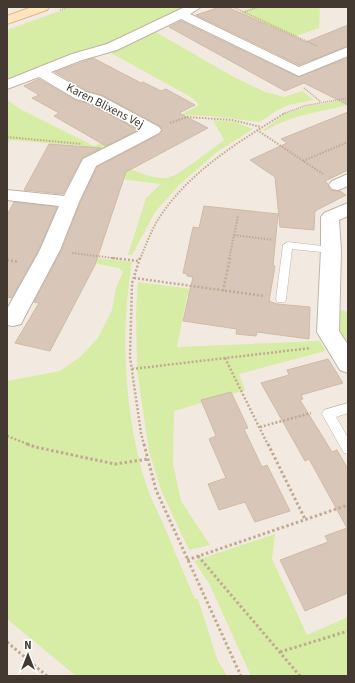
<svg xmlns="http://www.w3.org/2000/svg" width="355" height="683" font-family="'Source Sans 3',sans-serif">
<rect width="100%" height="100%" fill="#f2eae0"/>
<path fill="#d7eca4" d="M71,7H185L111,43L67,56L7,80V30Z
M254,7H320L319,28L293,37L240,12Z
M154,31L232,76L265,92L284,97L302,91L314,100L288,105L276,111L260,122L210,116L180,115L199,105L191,97L109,52Z
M348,99V105C319,112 291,115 265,131L263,130L285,114L305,107Z
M7,100L20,109L94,146L133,127L136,128L134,134L94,153L83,146L10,140L7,145Z
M213,120L235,122L253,129L217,152L179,185L155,212L132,255H128L146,198L161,184L113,178L122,165C135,171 151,179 167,178C177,177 214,147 224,140Z
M58,254L132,262C120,333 124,418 147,487C151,499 157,511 163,523C173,548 184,574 195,599H198L217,659L227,676H76L7,619V381L60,371L80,357L98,338L112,310L116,288L123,272L119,268L57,256Z
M138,282L200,290L187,296L177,347L320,341L325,351L239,374L245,390L174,411L173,464L181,501L210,545L189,550L161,490L149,451L137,370L136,310Z
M338,309L348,312V348L335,328Z
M275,534L272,559L307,635L348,617V676H251L209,583L194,561Z"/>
<path fill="#d8c6b8" stroke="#d0baa7" d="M220,7H227L306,42L348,25V46L299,65L196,15Z
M181,21L298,77L348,58V105L304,83L285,91L169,27Z
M93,58L141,83L143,82L161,91L166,89L195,105L179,113L208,128L126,172L95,265L50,351L15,343L39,303L34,302L61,251L80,203L97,167L160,134L162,131L160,126L102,95L87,91L55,72Z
M39,79L75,100L90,104L138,130L106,146L54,116L59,113L32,98L39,95L24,86Z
M348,112V170L325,181L328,184V186L331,190L340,191L346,195L315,211L314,230L280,227L275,177L250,160L287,143L281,139Z
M49,144L101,148L82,158L63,194L24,190Z
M14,202L57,207L39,249L12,298L7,297V215Z
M204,206L278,214L273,266H275L269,301L277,304L310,307L309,339L257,332L256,336L236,334L237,329L183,321L193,277L187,276V274L183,273L193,227L199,228Z
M328,359L343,383L301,395L303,399L300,400L332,452L337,450L348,469V593L305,611L280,560L328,542L325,536L347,528L309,459L305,461L261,383L289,375L287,370Z
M231,392L248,428L244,429L262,467L267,465L290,511L255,522L245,502L219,510L208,484L226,478L209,439L216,436L201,400Z"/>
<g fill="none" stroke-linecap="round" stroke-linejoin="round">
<g stroke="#c1b3a5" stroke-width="1">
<path id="lane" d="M288,242L331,247L336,250L331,253L292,249L286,299L285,302H277L276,299L283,245Z
M348,403V413L336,417L348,438V454L344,453L322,414L324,410Z"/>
</g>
<g stroke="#c1b3a5" stroke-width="2">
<path id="street" d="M185,7H201L190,14L299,67L348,47V56L299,76L181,19L117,50L82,60L51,72L86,92L101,96L159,127L161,130L159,133L96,166L79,202L60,250L24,318L21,324L13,326L7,325V309L40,250L59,206L7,200V190L64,196L83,159L141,130L91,103L76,99L39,77L7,89V80L72,54L107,44Z
M348,174V186L338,190L332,189L329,185L332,181Z
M348,203V216L339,220L341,250L339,331L348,345V373L340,370L317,332L321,250V217L324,213Z"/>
</g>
<g stroke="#dbb98c" stroke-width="2">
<path id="secondary" d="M32,7H49L47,10L7,24V16Z"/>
</g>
<path stroke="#c2a992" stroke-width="1.5" stroke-dasharray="1 1" stroke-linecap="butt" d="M233,7L317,46
M60,10L69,7
M245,12L258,7
M304,88L321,102
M283,114L304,106L348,98"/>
<path stroke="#c2a992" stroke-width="2" stroke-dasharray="1.5 1.5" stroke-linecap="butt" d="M170,123L187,117L232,120L261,127
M257,130L323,174
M7,137L82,144
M303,161L348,142
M234,235L273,240
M72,253L121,259
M140,259C145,247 150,234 156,223C186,173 237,143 285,113
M229,259L238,216"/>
<path stroke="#c2a992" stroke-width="2.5" stroke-dasharray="2 2" stroke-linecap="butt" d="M112,258L139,261
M140,258L132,283L130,357L141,433L144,445
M7,260L19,262
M134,278L264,296
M223,291L230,258
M225,358L268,445
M132,369L311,348
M260,427L311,413
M7,436L30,445"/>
<path stroke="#c2a992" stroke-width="3" stroke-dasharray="2.5 2.5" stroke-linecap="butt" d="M27,444L35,447L115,464L148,459
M144,444L156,490L241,676
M268,444L305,519
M198,556L300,676
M187,560L348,505
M7,642L47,676
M280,652L348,631"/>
<use href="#lane" fill="#fff" fill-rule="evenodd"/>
<use href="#street" fill="#fff" fill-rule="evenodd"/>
<use href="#secondary" fill="#ffe4be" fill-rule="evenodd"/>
</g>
<g text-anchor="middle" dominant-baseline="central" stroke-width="3" stroke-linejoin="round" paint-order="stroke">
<g font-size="12" fill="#443931" stroke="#fff">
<text transform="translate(105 106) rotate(27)">Karen Blixens Vej</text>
</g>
</g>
<rect width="355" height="683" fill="none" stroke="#443931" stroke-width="16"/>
<g transform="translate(28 655)" stroke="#ffffff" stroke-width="3" paint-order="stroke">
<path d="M0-3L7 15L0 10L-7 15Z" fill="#443931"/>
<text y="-6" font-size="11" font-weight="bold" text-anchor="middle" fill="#443931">N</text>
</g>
</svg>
